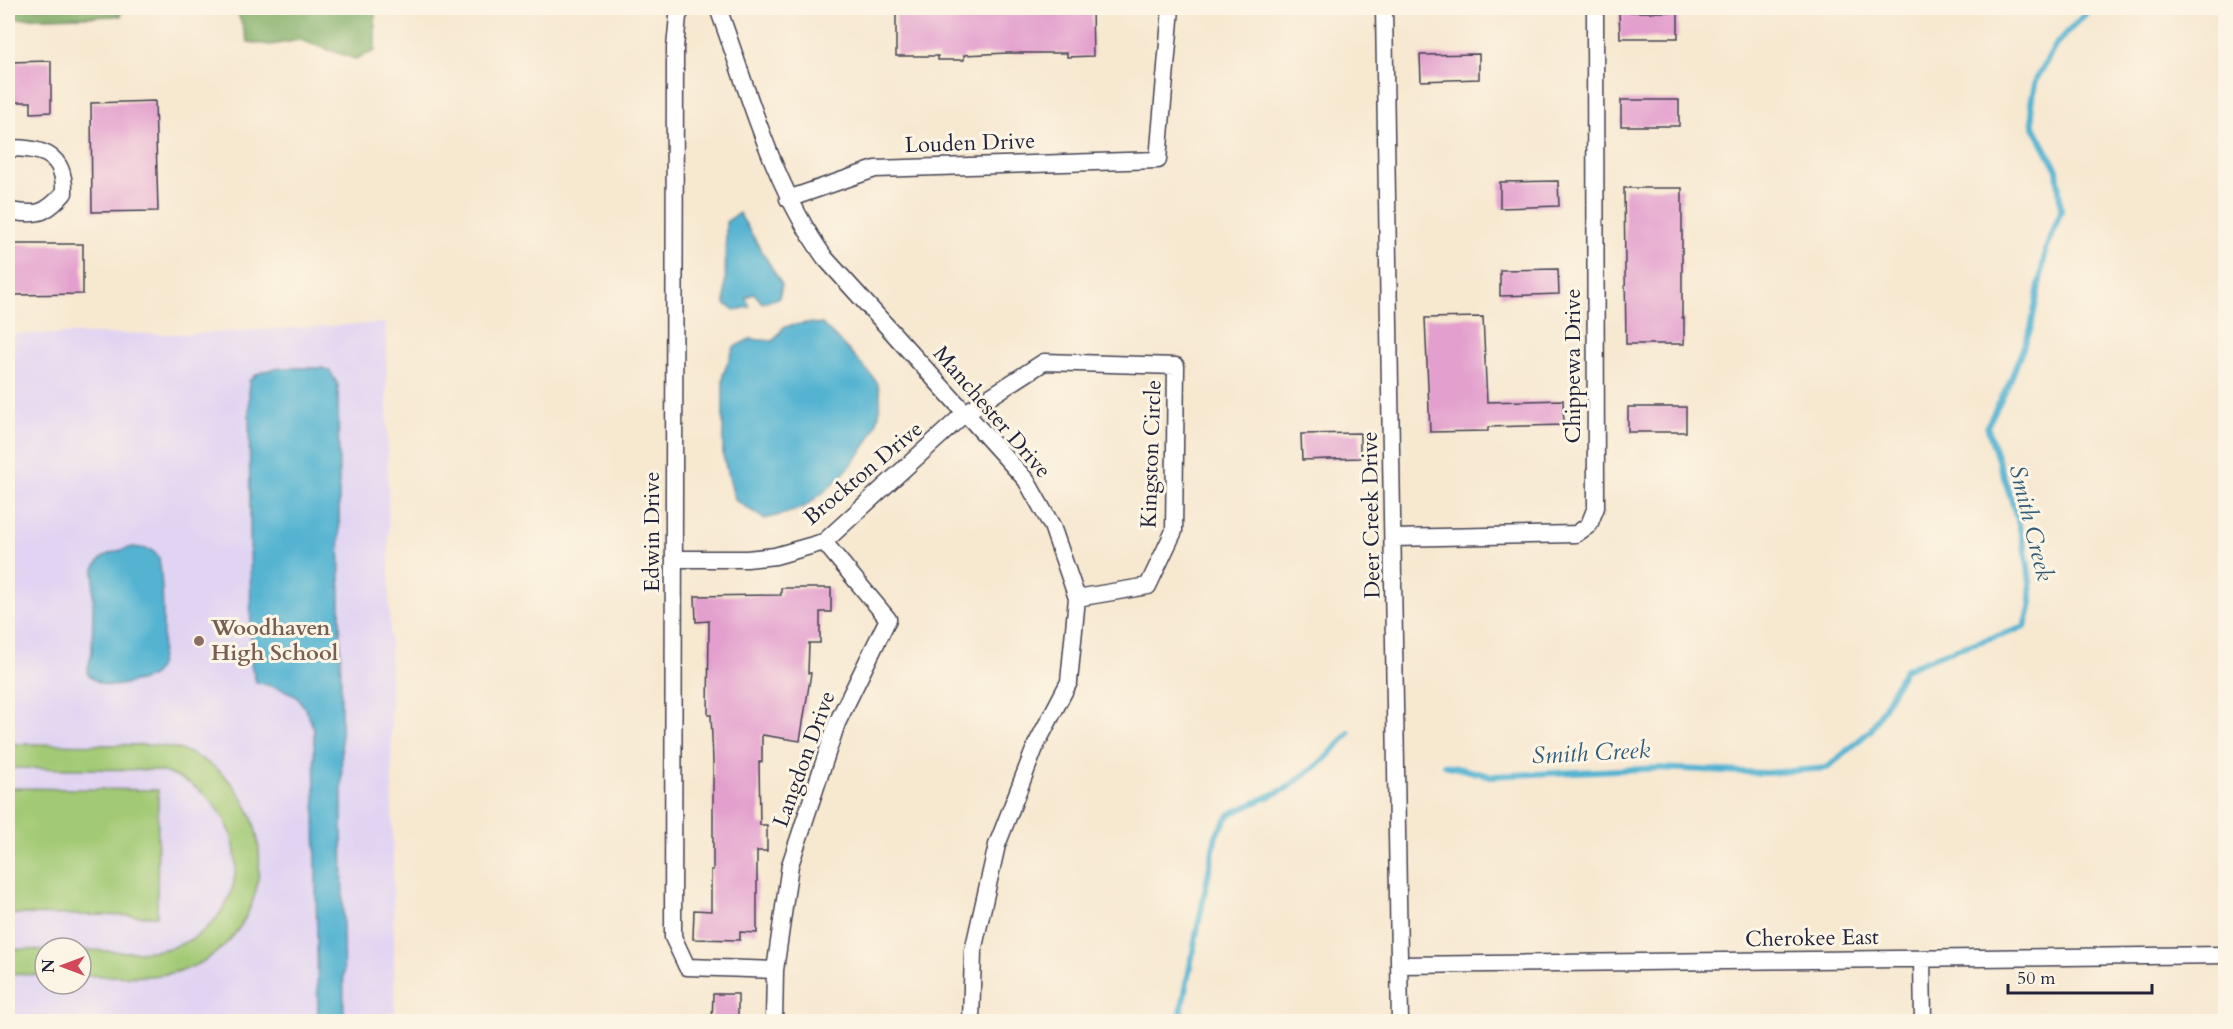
<svg xmlns="http://www.w3.org/2000/svg" width="2233" height="1029" font-family="Cardo,serif">
<rect width="100%" height="100%" fill="#fcf5e5"/>
<filter id="ink" filterUnits="userSpaceOnUse"><feTurbulence type="fractalNoise" baseFrequency=".0167" numOctaves="2"/><feDisplacementMap in="SourceGraphic" scale="12" xChannelSelector="R" yChannelSelector="G"/><feConvolveMatrix kernelMatrix="1 2 1 2 8 2 1 2 1" color-interpolation-filters="sRGB"/></filter>
<filter id="wash" filterUnits="userSpaceOnUse"><feTurbulence type="fractalNoise" baseFrequency=".008" numOctaves="4" result="noise"/><feDisplacementMap in="SourceGraphic" scale="24" xChannelSelector="R" yChannelSelector="G"/><feGaussianBlur stdDeviation="1.35" result="paint"/><feColorMatrix in="noise" values="0 0 0 0 0 0 0 0 0 0 0 0 0 0 0 0 0 1.4 0 .05"/><feComposite in="paint" operator="in"/></filter>
<g filter="url(#wash)">
<rect width="100%" height="100%" fill="#f7e8d0"/>
<path fill="#e1d4f3" fill-rule="evenodd" d="M386,323L395,1021L8,1022V334H190ZM45,948H81V984H45Z"/>
<path fill="#a2c974" stroke="#627658" stroke-width="1.5" d="M8,744C39,744 71,744 103,745C132,745 162,742 189,753C277,789 284,915 202,962C166,982 121,976 81,975V950C113,950 151,957 181,944C267,906 247,788 154,770L8,768Z
M8,788L158,790L157,916L8,914Z
M8,949L45,950V975L8,974Z"/>
<path fill="#81ad66" stroke="#526850" stroke-width="1.5" d="M8,8H122L121,16L8,19Z
M236,8H375V51L355,59L300,40L271,45L248,42Z"/>
<path fill="#52b3d1" stroke="#3a6a86" stroke-width="1.5" d="M739,213L782,285L779,298L762,303L754,293L746,298L750,307L735,310L725,304L726,222Z
M806,323L822,324C833,335 874,374 878,385C892,430 841,481 807,505C796,513 777,515 764,519L735,500L723,456V375L734,347L750,339L773,341L784,327Z
M322,368L330,371L338,385L344,1022L318,1021L314,729C300,691 293,692 256,682L251,665L249,381C264,363 299,369 322,368Z
M134,547L152,550L159,558C162,577 168,660 155,673C149,680 134,682 125,684C110,688 97,685 87,673L92,652L94,569C102,552 117,551 134,547Z"/>
<g fill="none" stroke-linecap="round" stroke-linejoin="round">
<path stroke="#52b3d1" stroke-width="6" d="M1444,765L1491,776L1660,768L1766,773L1827,768L1871,730L1905,669L1944,653L2025,627C2027,618 2031,609 2031,600C2030,541 2004,481 1987,426L2008,386L2031,328L2046,249L2061,211L2057,170L2033,125L2031,103L2036,80L2057,43L2091,8
M1179,1022L1216,835L1230,814L1287,788L1323,761L1349,733"/>
</g>
<g id="blocks">
<path fill="#e39fcd" d="M982,8H1092L1093,56L1067,57V53H1008L964,55V60H938V56H896V12H982Z
M1619,12H1678V38H1620Z
M1479,54V79L1421,81L1420,55Z
M51,61V112L31,113V102H8V62Z
M1621,100H1679V126H1621Z
M155,101L158,211L92,212L91,103Z
M1558,181L1559,206L1500,208V182Z
M1624,188H1682V318H1684V344H1626Z
M8,244H83V294L12,295V290H8Z
M1558,269L1559,294L1500,296V270Z
M1483,317L1487,402L1563,400L1564,425L1488,427V431L1430,432L1425,318Z
M1628,407H1686V432H1628Z
M1360,433V458L1302,460L1301,434Z
M781,588H831V612H820V643H809L808,673H811L800,741L762,735V762H759L760,825H767V851H757V933L740,932V940L693,939L694,910L711,911V870H713V762L711,715H708L709,621L696,622L695,596L781,595Z
M713,994H738V1022H712Z"/>
</g>
</g>
<g filter="url(#ink)">
<use href="#blocks" fill-opacity="0" stroke="#424051" stroke-width="1.5"/>
<g fill="none" stroke-linecap="round" stroke-linejoin="round">
<g stroke="#424051" stroke-width="19">
<path id="minor" d="M683,8L678,16L675,48L673,937L687,967L775,970
M718,8C749,93 772,184 825,258L1026,480L1052,526L1077,598L1069,682L1036,745L997,845L973,951L971,1022
M1384,8L1400,1022
M8,148C43,148 65,154 64,193C44,216 36,215 8,211
M788,199L875,169L1158,160L1171,8
M1394,538L1576,534L1589,525L1596,507L1595,8
M675,559H747L775,556L824,542L965,413L1044,362L1176,366L1174,531L1148,586L1077,598
M1922,959L1923,1022
M1399,965L2226,955
M774,1022L775,970L790,865L837,723L888,619L824,542"/>
</g>
<use href="#minor" stroke="#fff" stroke-width="16"/>
</g>
</g>
<circle fill="#8d6e63" stroke="#fcf5e5" stroke-width="2" cx="199" cy="641" r="6"/>
<g text-anchor="middle" dominant-baseline="central" stroke-width="6" stroke-linejoin="round" paint-order="stroke">
<g font-size="22" fill="#22223b" stroke="#fcf5e5">
<text transform="translate(970 143) rotate(-2)">Louden Drive</text>
<text transform="translate(1573 366) rotate(-90)">Chippewa Drive</text>
<text transform="translate(992 412) rotate(49)">Manchester Drive</text>
<text transform="translate(1151 454) rotate(-88)">Kingston Circle</text>
<text transform="translate(863 473) rotate(-40)">Brockton Drive</text>
<text transform="translate(1371 515) rotate(-91)">Deer Creek Drive</text>
<text transform="translate(652 532) rotate(-90)">Edwin Drive</text>
<text transform="translate(804 759) rotate(-70)">Langdon Drive</text>
<text transform="translate(1812 938) rotate(-1)">Cherokee East</text>
</g>
<g font-size="22" font-weight="bold" fill="#785e54" stroke="#fcf5e5" text-anchor="start">
<text x="211" y="628">Woodhaven<tspan x="211" dy="25">High School</tspan></text>
</g>
<g font-size="24" font-style="italic" fill="#355c77" stroke="#fcf5e5">
<text transform="translate(2031 523) rotate(76)">Smith Creek</text>
<text transform="translate(1591 753) rotate(-3)">Smith Creek</text>
</g>
</g>
<rect width="2233" height="1029" fill="none" stroke="#fcf5e5" stroke-width="30"/>
<g transform="translate(63 966) rotate(270)"><circle r="28" fill="#fcf5e5" stroke="#a5a1a1" stroke-width="1.5"/>
<path d="M0-4.5L10 22L0 15L-10 22Z" fill="#d1495b"/>
<text y="-9" font-size="16" font-weight="bold" text-anchor="middle" fill="#22223b">N</text>
</g>
<path d="M2008 984v9h144v-9" fill="none" stroke="#22223b" stroke-width="3"/>
<text x="2017" y="984" font-size="18" fill="#22223b" stroke="#fcf5e5" stroke-width="4.5" paint-order="stroke">50 m</text>
</svg>
